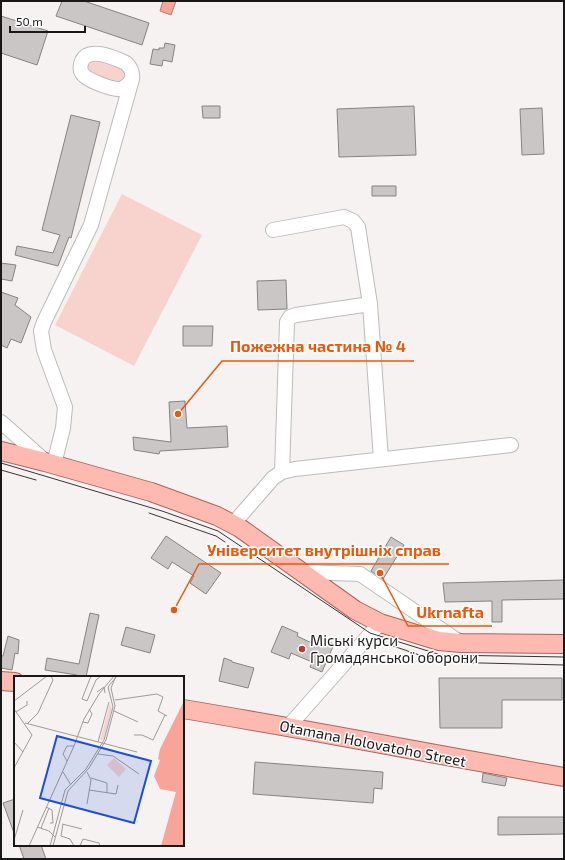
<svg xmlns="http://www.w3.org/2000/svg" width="565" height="860" font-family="'Exo 2',sans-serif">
<rect width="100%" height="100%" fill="#f6f2f2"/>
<path fill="#f8d2cd" d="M91,58L120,65L127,72L123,82C112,83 95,78 87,71V63Z
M122,194L202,235L134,366L55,325Z"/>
<path fill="#f9a498" stroke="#b67a72" d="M163,1H176L171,15L160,11Z"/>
<path fill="#cac6c6" stroke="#868382" d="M62,1H84L149,23L142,45L56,16Z
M1,16L48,31L37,65L1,53Z
M165,43L175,45L172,62L163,60L162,66L150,64L153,49L159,50V48H164Z
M202,106H220V118H203Z
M414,106L416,155L339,157L337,109Z
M542,108L544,154L522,155L520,109Z
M71,115L100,122L71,238L69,237L58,266L15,255L17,246L53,253L60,235L42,230Z
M372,186H396V196H372Z
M1,263L16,265L12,281L1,279Z
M286,280L287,309L258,310L257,281Z
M1,292L18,298L15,305L31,317L21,343L11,339L7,348L1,345Z
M183,326H213L212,346H183Z
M185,401L187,428L227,426L228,447L160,451L159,454L134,450L133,437L171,442L169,402Z
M166,536L221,573L206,594L190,583L194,576L172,562L168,569L151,558Z
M391,537L404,545L383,579L371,571Z
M564,580V599L502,600V622H492V601L445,602L443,583Z
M90,613L99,615L86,677H76L77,675L45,670L47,658L79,664Z
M282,626L298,633L297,636L318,646L321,639L334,644L322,672L310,667L312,662L291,653L289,659L271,652Z
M126,627L155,635L150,653L121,645Z
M8,636L19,640L18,654L15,653L12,670L1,668V656H3Z
M224,658L232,661V662L254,668L248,688L219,681Z
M439,678H562V700H502V728H440Z
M255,762L383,772L382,789L374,788L373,803L253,794Z
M483,773L507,778L505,786L482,782Z
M15,799V833H14L3,803Z
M498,817H564V834L498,835Z
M19,845H41L46,859H24Z"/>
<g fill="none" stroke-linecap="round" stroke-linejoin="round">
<g stroke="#bebaba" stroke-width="16">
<path id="minor" d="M273,230L344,217L353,221L358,227L370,304L381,459
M1,422L45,461
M54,464L63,428L65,407L44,350L41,331L44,322L91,225L132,79C133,72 131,68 126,63C115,58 89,46 82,61C80,65 80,70 82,73C85,80 113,90 121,89C126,87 129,84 132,79
M282,472L287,322L290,317L296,315L370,304
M233,524L273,478L282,472L295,469L511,445
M302,572L360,574L461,643
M288,727L380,623"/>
</g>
<g stroke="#ae635a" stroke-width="20">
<path id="major" d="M1,451L45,462L151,492L217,516L240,528L355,610L380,623L439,641L461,643L564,644
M1,681L15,682
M183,709C310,730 437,755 564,777"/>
</g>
<use href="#minor" stroke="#fff" stroke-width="14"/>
<use href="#major" stroke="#feb9b1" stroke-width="18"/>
<path stroke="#373535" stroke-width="1" d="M1,463L162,511L218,531L370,633L441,655L564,657
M1,470L36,480
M149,513L216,536L225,542
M393,646L440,662L564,665"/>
</g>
<circle fill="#c4362e" stroke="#fff" stroke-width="1.5" cx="302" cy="649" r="4"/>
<g text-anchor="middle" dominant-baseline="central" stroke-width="3" stroke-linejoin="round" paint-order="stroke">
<g font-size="15" fill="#191818" stroke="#fff" text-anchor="start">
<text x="310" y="640">Міські курси<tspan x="310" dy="17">Громадянської оборони</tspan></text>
</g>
<g font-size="15" fill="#191818" stroke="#fff">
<text transform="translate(373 743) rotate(11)">Otamana Holovatoho Street</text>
</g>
</g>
<g transform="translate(14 676)">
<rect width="170" height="170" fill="#f6f2f2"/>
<path d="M96,28L98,33L89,64H86ZM100,82L112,93L105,101L93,89Z" fill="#f8d2cd"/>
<path d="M170,25V170H147L162,116L146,113L140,100L146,84L144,83L146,73Z" fill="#f9a498"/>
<path fill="none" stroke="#9e9b9b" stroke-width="1" d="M77,0L68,23L73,25L82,4L87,0M83,16L90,11L91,17M101,24L143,18L149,21L144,35L153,40M0,25L33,0M0,33L18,59L0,92M100,35L124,46M2,36L13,29V25M69,46L74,47L78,38L75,33M11,47L123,76M14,47L24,37L39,4L37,0M120,59H128L139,64M139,64L151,39M0,66L9,76M84,66L95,26M84,78L99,80L125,98M53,85L49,78L53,70H60M49,96L57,109M73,96L77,104L73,128M77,102L93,107V117M75,114L102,118L104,109M32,131L38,134L39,147H36M48,148L68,153M49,148L47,160L56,163L60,170M23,151L35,155L41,161M27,152L35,132M0,164L9,134M15,170L60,70L70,43L85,18L100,0M36,170L51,114L72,93L90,64L99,31L94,11L103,0M39,170L54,115L75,92L92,64L101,30L97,12L102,0M66,170L69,163L85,167L86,170"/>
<path fill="#1d4ed8" fill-opacity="0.15" stroke="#1d4ed8" stroke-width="2" d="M43,60L137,85L120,147L26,122Z"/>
<rect width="170" height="170" fill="none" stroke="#191818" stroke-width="2"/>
</g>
<path fill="none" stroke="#e8590c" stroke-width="1.5" d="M178 414L222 361H414M174 610L199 564H449M380 573L408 626H492"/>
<g fill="#e8590c" stroke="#fff" stroke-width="1.5">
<circle cx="178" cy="414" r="4"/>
<circle cx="174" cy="610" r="4"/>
<circle cx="380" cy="573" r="4"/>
</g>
<g font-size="16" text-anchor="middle" font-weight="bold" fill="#e8590c" stroke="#fff" stroke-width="3" stroke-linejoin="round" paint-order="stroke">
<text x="318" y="352">Пожежна частина № 4</text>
<text x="324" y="556">Університет внутрішніх справ</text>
<text x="450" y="618">Ukrnafta</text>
</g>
<rect width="565" height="860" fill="none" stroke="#191818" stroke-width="4"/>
<path d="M10 26v6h75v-6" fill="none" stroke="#191818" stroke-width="2"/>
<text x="16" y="26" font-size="12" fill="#191818" stroke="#ffffff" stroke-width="3" paint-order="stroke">50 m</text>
</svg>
